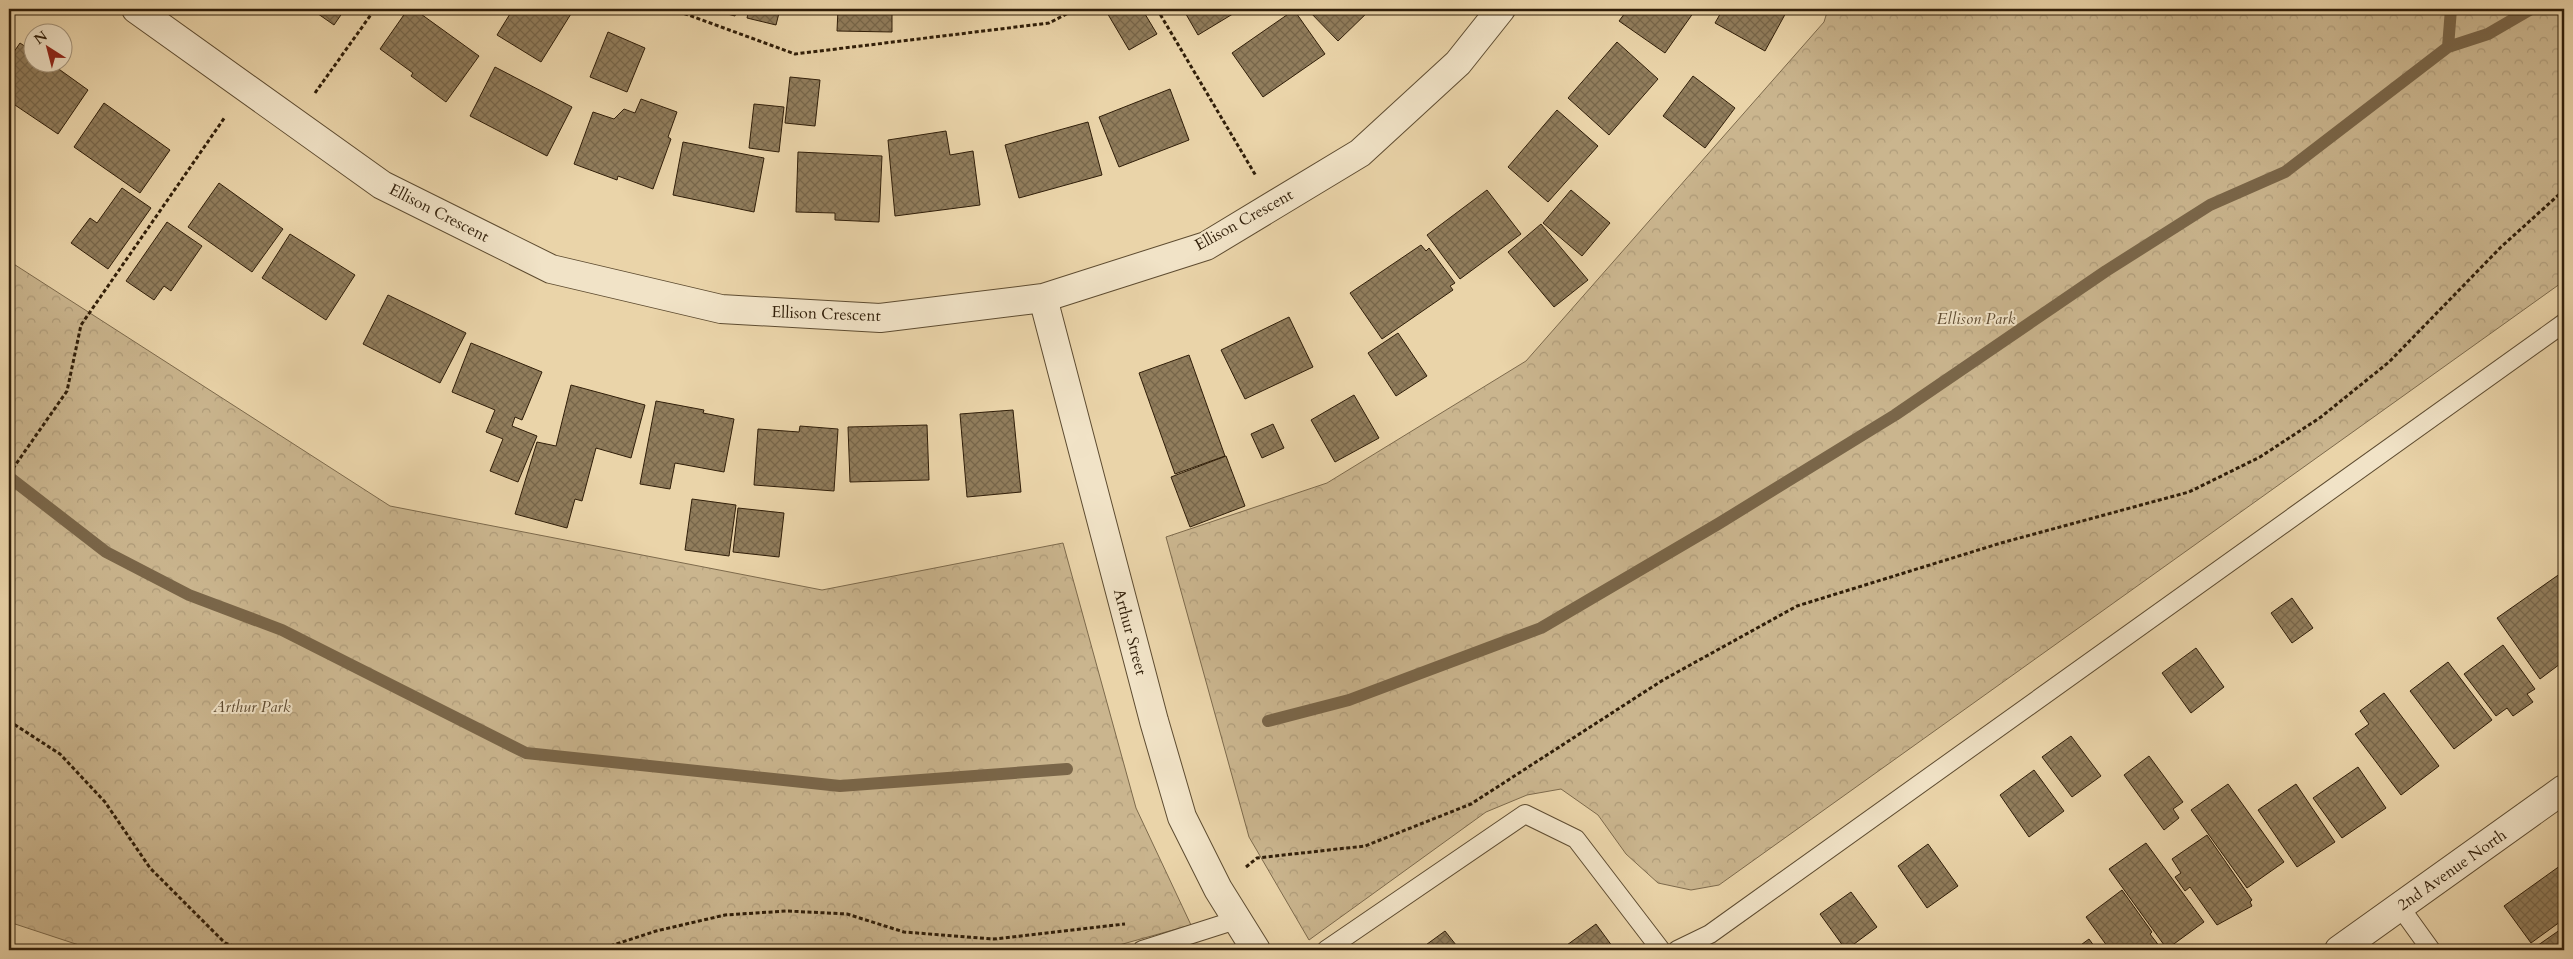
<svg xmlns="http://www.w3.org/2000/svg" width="2573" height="959" font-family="Cardo,serif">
<defs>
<pattern id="park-crowns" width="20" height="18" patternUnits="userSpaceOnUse" patternTransform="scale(1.25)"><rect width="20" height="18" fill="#cab58e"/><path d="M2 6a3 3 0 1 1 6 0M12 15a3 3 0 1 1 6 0" fill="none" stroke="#ae9b79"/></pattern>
<pattern id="building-cross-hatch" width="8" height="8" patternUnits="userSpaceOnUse" patternTransform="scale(1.25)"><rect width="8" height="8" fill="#917d5c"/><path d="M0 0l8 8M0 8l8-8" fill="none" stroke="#77664a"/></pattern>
</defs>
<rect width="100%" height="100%" fill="#ead4a9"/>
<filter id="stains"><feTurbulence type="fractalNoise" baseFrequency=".004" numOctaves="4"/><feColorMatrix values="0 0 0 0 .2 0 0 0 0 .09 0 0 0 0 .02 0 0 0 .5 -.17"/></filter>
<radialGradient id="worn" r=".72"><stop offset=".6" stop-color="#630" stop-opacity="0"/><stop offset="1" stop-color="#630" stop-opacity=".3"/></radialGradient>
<path fill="url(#park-crowns)" stroke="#7d6a4c" d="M1828,9H2564V281L1719,885L1691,890L1658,883L1626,854L1598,815L1561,789L1527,795L1486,812L1309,940L1249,837L1166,537L1327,483L1526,361L1824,22Z
M9,261L390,506L822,590L1063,543L1136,808L1191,925L1112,947L1066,950H94L9,922Z"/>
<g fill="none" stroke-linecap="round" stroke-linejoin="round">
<path stroke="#7a6649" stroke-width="12" d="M2448,47L2488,34L2531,9
M9,477L106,552L189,595L282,630L526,753L840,786L1067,769
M1268,721L1349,700L1541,628L1718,524L1895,415L2106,271L2210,205L2285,172L2448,47L2451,9"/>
</g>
<path fill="url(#building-cross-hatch)" stroke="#301e09" d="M311,9H345L334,25Z
M408,9H414L479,56L446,102L411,76L413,73L380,49Z
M513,9H574L541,62L497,35Z
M708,9H737L735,16Z
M749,9H780L776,25L747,18Z
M838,9H892V32L837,31Z
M1109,9H1142L1157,34L1129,50L1106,11Z
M1183,9H1241L1198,35Z
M1307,9H1371L1338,41Z
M1628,9H1696L1665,53L1619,21Z
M1723,9H1788L1765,51L1715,23Z
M1294,10L1325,54L1263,97L1232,53Z
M608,32L645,48L627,92L590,77Z
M1617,42L1658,79L1609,135L1568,98Z
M20,43L32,51V62H49L88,90L58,134L9,101V59Z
M495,67L572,107L547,156L470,116Z
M1693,76L1735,108L1705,148L1663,116Z
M790,77L820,80L815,126L785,123Z
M1170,89L1189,140L1119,167L1099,117Z
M641,99L677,112L668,137L671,139L653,189L618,176L617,180L574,164L593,112L614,119L624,109L635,113Z
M104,103L170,150L140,193L74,147Z
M754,104L784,107L779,152L749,148Z
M1557,110L1598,146L1548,202L1508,167Z
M1088,122L1102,175L1019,198L1005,145Z
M946,131L950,155L973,151L980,205L895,216L888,140Z
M683,142L764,158L754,212L673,195Z
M798,152L882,156L879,222L835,220V213L796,212Z
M219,183L283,229L252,272L188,227Z
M122,188L151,208L108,269L71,243L90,218L97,223Z
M1487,190L1521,234L1460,279L1427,235Z
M1571,190L1610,223L1582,256L1543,223Z
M167,222L202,246L171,291L164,286L154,300L126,281Z
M1541,224L1588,280L1554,307L1508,252Z
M290,234L355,275L326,320L262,278Z
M1421,245L1426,251L1429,248L1455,283L1450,286L1453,290L1382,339L1350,293Z
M388,295L466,333L440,383L363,344Z
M1289,317L1313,367L1245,399L1221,350Z
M1398,333L1427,376L1396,396L1368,353Z
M471,343L542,372L522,420L515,417L512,426L537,436L518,482L490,471L503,439L486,432L495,410L452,392Z
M1189,355L1225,456L1175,474L1139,373Z
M571,385L645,405L631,458L596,448L582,501L575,499L567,528L515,514L537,442L556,446Z
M1354,395L1379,438L1335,462L1311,420Z
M656,401L704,410L703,413L734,419L724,472L675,463L670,489L640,484Z
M1013,410L1021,492L967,497L960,414Z
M1273,424L1284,448L1262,458L1251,434Z
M927,425L929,480L850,482L848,427Z
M800,426L838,429L834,491L754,485L758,429L799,432Z
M1226,456L1245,506L1190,527L1171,477Z
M692,499L736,505L729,556L685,550Z
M738,508L784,513L779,557L733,552Z
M2564,571V661L2540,679L2497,618Z
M2292,598L2313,628L2292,643L2271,613Z
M2503,645L2535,689L2527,694L2533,702L2513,716L2507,708L2496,716L2464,674Z
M2196,648L2224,687L2191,713L2162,673Z
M2448,662L2492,720L2454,749L2410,691Z
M2384,693L2439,766L2401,795L2355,734L2369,724L2360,711Z
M2071,736L2101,776L2072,797L2042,757Z
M2149,756L2183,802L2173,809L2179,818L2164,830L2124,775Z
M2358,767L2386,808L2342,838L2313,798Z
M2034,770L2064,811L2029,837L2000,795Z
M2228,784L2284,862L2247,888L2191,810Z
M2296,784L2335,842L2297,867L2258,810Z
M2207,835L2252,900L2250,902L2252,906L2217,925L2190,887L2185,891L2175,877L2181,873L2172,859Z
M2146,843L2204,922L2167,949L2109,869Z
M1928,844L1958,886L1927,908L1898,866Z
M2564,863V919L2531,943L2504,906Z
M2122,890L2152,932L2150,934L2160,947L2155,950H2110L2086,917Z
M1851,892L1877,927L1846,950L1820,914Z
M1596,924L1615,950H1560Z
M2564,927V950H2536L2534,948Z
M1445,931L1460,950H1419Z
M2089,939L2097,950H2074Z"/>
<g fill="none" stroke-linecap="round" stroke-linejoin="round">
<g stroke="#5e4c31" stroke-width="20">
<path id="lane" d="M2400,907L2431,950
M1142,950L1236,920
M1326,950L1525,814L1576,839L1661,950
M1677,950L1710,934L2564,323"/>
</g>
<g stroke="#5e4c31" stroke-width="30">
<path id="street" d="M136,9L382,185L551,269L721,309L880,318L1043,298L1206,246L1360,153L1458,63L1501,9
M1043,298L1154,721L1182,817L1218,889L1256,950
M2339,950L2564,789"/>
</g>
<path stroke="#301e09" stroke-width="3" stroke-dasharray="4 2.5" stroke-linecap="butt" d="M672,9L795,54L1049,23L1076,9
M1157,9L1256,176
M315,93L375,9
M9,474L67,391L81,325L225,117
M9,721L60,754L105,802L150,868L225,943L244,950
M1246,867L1257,858L1365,846L1471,804L1663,680L1797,606L2001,543L2189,492L2260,457L2321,417L2389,362L2501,247L2564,190
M598,950L656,931L725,915L787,911L847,914L904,932L994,939L1125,924"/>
<use href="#lane" stroke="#f1e3c7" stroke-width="18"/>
<use href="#street" stroke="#f1e3c7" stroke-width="28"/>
</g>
<g text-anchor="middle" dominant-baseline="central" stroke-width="4" stroke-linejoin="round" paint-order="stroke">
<g font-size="16" fill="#301e09" stroke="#f1e3c7">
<text transform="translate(439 213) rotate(27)">Ellison Crescent</text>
<text transform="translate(1244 220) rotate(-29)">Ellison Crescent</text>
<text transform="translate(826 314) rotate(2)">Ellison Crescent</text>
<text transform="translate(1130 632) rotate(75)">Arthur Street</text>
<text transform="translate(2452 870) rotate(-35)">2nd Avenue North</text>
</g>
<g font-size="16" font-style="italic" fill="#5e4b31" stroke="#f1e3c7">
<text x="1976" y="319">Ellison Park</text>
<text x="252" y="707">Arthur Park</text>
</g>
</g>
<rect width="2573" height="959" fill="none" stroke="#ead4a9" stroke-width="30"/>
<rect x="10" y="10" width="2553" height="939" fill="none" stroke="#301e09" stroke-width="2.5"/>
<rect x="15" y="15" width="2543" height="929" fill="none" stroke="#301e09"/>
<g transform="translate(48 48) rotate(324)"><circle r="24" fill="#f1e3c7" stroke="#a4947b"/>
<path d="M0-4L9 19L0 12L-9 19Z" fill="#8f2418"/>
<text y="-8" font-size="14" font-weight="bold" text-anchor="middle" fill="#301e09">N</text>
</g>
<rect width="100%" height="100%" filter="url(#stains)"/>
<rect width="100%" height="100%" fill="url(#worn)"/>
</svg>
